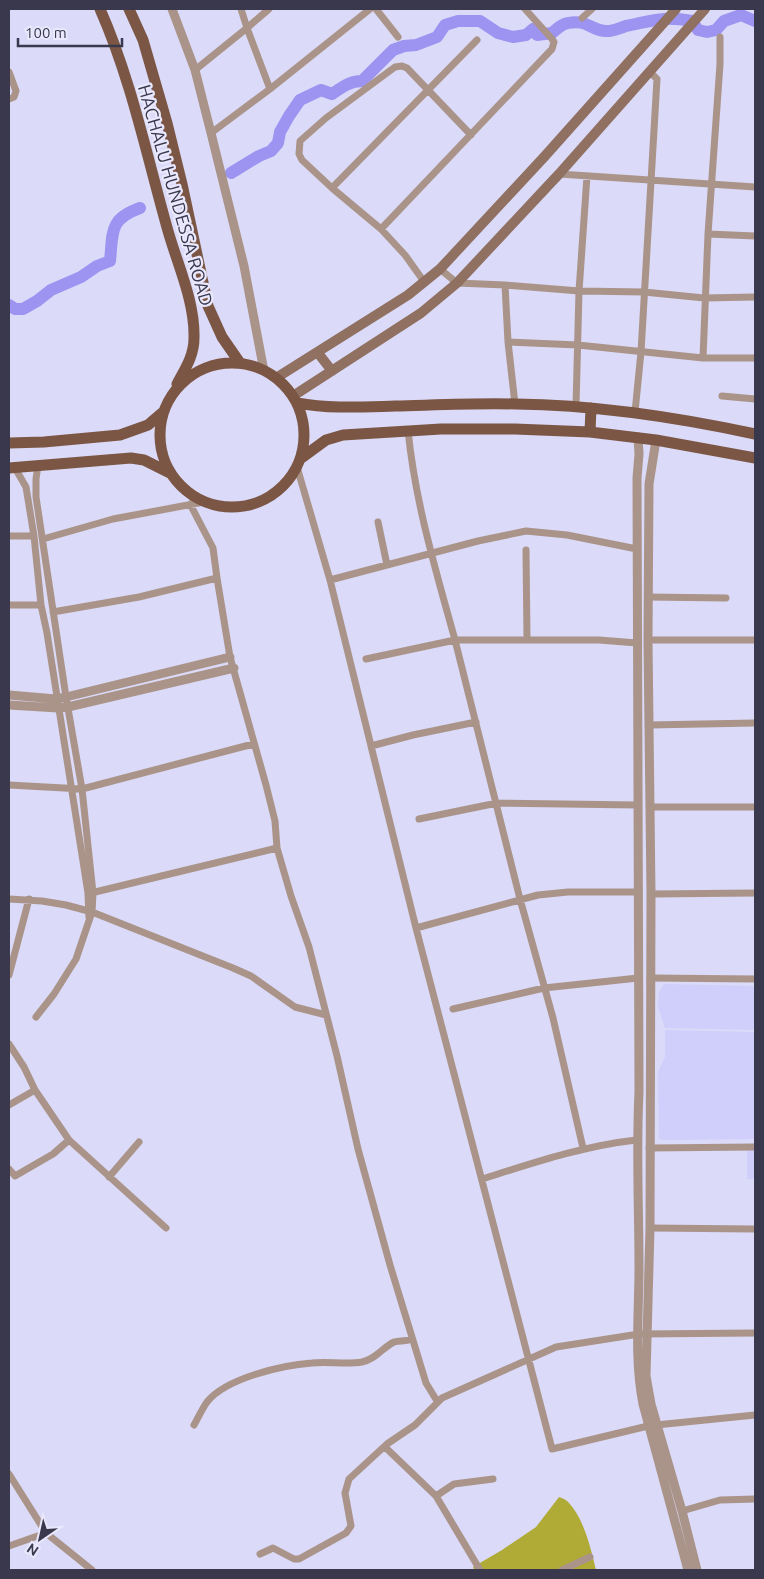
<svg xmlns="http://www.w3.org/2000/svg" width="764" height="1579" font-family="Ubuntu,sans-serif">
<rect width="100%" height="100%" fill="#dbdaf8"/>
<path fill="#d0cefb" d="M664,984L755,986V1030L665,1028L658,1007L659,992Z
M665,1030L755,1032V1139L662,1140L659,1138L658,1072L665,1057Z
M747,1149H755V1179H747Z"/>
<path fill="#b0ab36" d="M559,1497C562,1498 567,1500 569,1503C584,1519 591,1549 596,1570H474L473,1567L502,1550L536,1527Z"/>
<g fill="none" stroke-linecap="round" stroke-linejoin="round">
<path stroke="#9d93f1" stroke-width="12" d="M231,173L259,156L271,151L278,143L280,132L289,116L300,100L321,90L332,94C342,87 350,81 362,81L393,50L404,46L416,45L437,37L445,25L458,21H480L498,33L513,37L526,35L533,29L537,35L552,33C557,29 561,24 568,23C587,19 590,30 605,31C614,32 622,26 631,25C655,20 665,16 692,21L698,30L707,32L716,30L724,21L741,15L755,21
M9,305L15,309H23L37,301L51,290L81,277L97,266L110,261C113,232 109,219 140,208"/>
<path stroke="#aa9489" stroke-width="7" d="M269,9L247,28L270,89
M376,9L398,37
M582,18L592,9
M195,70L247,28L241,9
M9,72L16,91L14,97L9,99
M211,133L270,89L370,9
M559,174L755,187
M332,188L477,40
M381,229L552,49L554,42L552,39L525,9
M708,234L755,236
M440,269L457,283L505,285L579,291L644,292L704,298L755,297
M425,283L405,255L381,229L332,188L302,160L299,154L300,141L326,118L395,67L402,66L407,68L471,135
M505,285L508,342L515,404
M508,342L578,345L703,358H755
M703,358L708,234L720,64V37
M722,396L755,399
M576,406L579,291L587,176
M635,412L641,352L657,79L650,72
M297,467L330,580L416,928L552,1449L648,1426
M15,468L26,487L34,536L41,605L47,633L88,893L89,917
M190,504L213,548L217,578
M378,522L387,565
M9,536H34
M43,539L113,519L204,502
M526,550L527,639
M330,580L478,541L526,531L567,535L637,549
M648,597L726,598
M9,605H41
M53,612L139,597L217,578L230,657L266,785L275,821L277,848L291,896L309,947L337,1056L358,1149L390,1265L426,1383L437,1401
M648,640H755
M366,659L455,640C436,571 415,502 408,430
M649,725L755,723
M371,746L413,735L476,722
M9,785L82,789L253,744
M651,807H755
M419,819L497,803L637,805
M91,893L277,848
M651,894L755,893
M9,899L42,901L66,905L92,912L233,968L251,976L295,1007L326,1015
M416,928L538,895L568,892H639
M9,975L29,899
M650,978L755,979
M453,1009L544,988L638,978
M36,1017L54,994L76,959L92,912L93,893L82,789L66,697L36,497V479L38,465
M9,1044L24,1067L35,1090L69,1140L166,1228
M9,1105L35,1090
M583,1148L553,1018L520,899L455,640H599L637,643
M649,1148L755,1147
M9,1169L15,1176L53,1154L69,1140
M109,1177L139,1142
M482,1179C533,1163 583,1146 636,1140
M650,1228L755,1229
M194,1425C198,1418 202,1409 207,1402C226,1378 283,1365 312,1363C329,1361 346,1365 362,1362C376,1359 382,1348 394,1342C400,1340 404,1342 412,1339
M656,1425L755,1415
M385,1447L436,1496L480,1570
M9,1474L46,1533L92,1570
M436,1496L454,1484L493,1479
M682,1511L720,1500L755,1499
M9,1546L46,1533
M260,1554L273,1548L294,1559H299L346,1533L351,1526L345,1493L349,1479L387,1444L415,1425L442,1398L556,1347L639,1334L755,1333
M562,1570L590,1557"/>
<path stroke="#aa9489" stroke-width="9" d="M172,9L195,70L211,133L244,266L264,371
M638,437L639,454L637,478L639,1092C636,1150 639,1209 639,1267C639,1313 634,1359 643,1404L688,1570
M656,440L649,484L648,640L651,894L650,1228L646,1376L651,1404L682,1511L697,1570
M9,695L56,699L66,697L230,657
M9,705L58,708L68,707L234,668"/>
<path stroke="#8f7061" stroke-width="10" d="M318,353L332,371
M276,378L408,295L440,269L545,156L676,9
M293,396L421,313L457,283L559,174L705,9"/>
<path stroke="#7c5644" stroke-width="11" d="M100,9C131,79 147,157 168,231C178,266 195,302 194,338C194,356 185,369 177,384
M129,9L143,40L167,123L182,184L208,306L222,337L240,363
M160 435a72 72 0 1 1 144 0a72 72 0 1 1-144 0Z
M297,403C329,409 361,407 395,406C435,405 475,403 516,404C597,405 676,417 755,434
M590,432L591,408
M9,443L44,442L120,435L148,425L162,413
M300,459L326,440L343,435L441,429H515L590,432L656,440L755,458
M9,468L131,458L144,460L170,473"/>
</g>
<g text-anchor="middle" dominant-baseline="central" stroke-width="4.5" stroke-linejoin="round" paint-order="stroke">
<g font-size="18" fill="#39384c" stroke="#e9e8fd">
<text transform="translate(176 195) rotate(74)">HACHALU HUNDESSA ROAD</text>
</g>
</g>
<rect width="764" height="1579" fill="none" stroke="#39384c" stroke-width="20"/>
<g transform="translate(40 1539) rotate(214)" stroke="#e9e8fd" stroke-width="4" paint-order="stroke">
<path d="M0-4L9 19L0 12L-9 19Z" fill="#39384c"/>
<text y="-8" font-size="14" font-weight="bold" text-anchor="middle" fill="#39384c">N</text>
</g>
<path d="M18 38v8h104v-8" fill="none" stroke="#39384c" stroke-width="2.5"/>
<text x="25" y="38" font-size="15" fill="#39384c" stroke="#e9e8fd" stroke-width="4" paint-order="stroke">100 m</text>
</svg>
